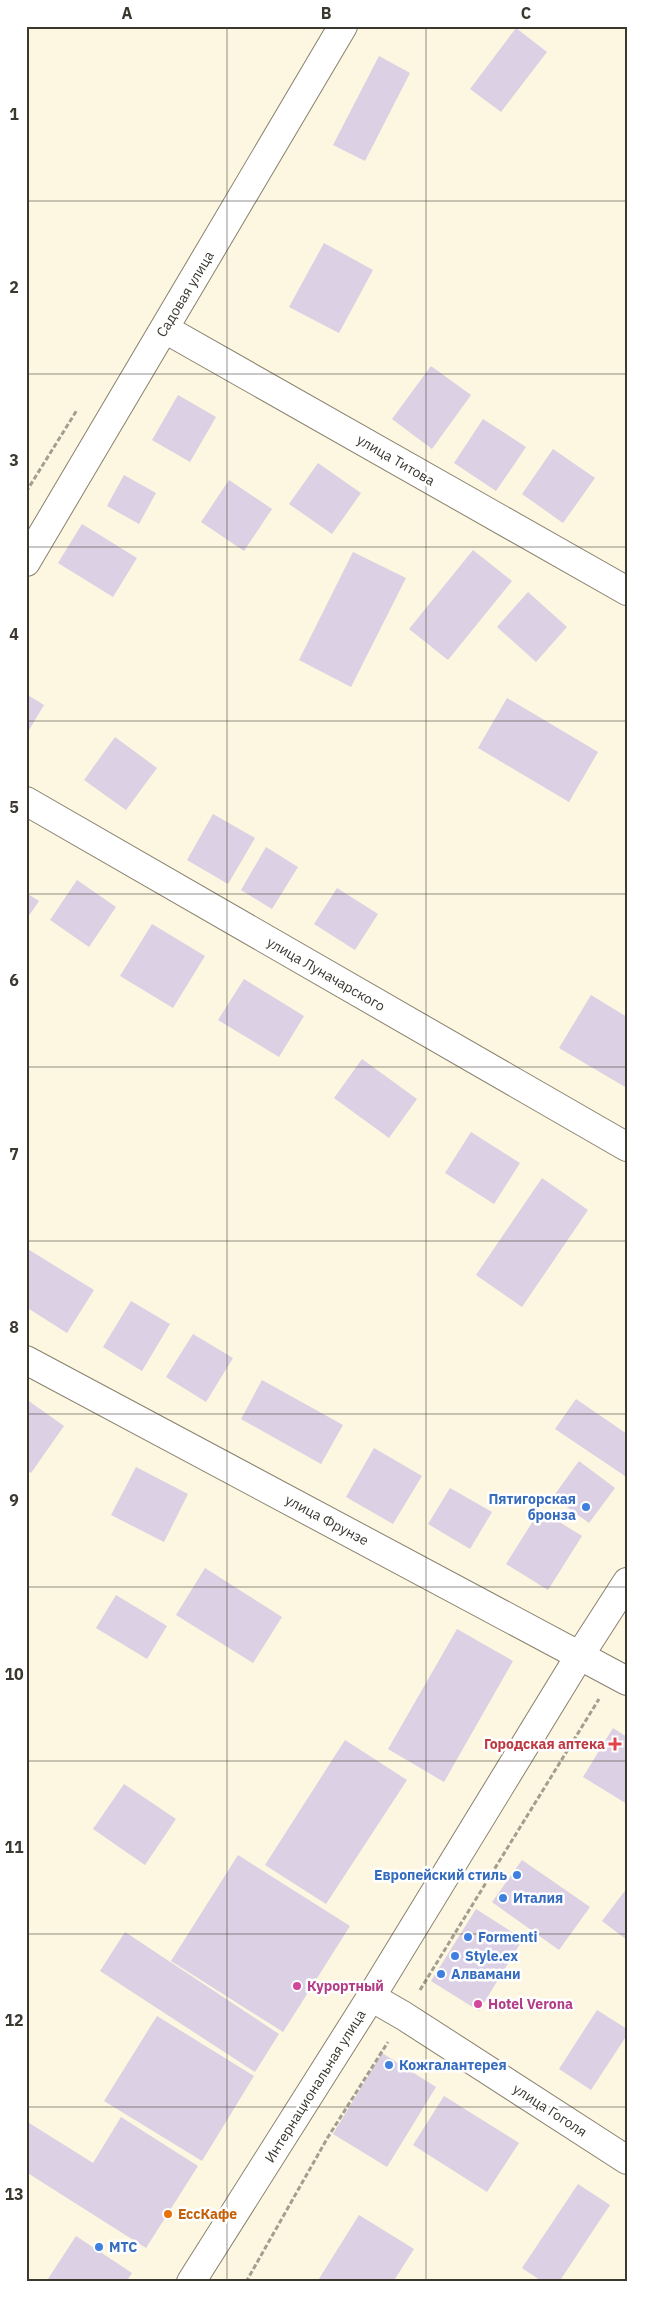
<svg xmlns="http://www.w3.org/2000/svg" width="653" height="2308" font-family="'IBM Plex Sans',sans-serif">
<rect width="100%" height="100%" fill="#fdf6e1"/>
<path fill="#dbd0e4" d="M516,28L547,52L501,112L470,89Z
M379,56L410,73L365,161L333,145Z
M324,243L373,270L339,333L289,307Z
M431,366L471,395L432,449L392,419Z
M178,395L216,417L190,462L152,440Z
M483,419L526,447L496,491L454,463Z
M553,449L595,478L563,523L522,494Z
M318,463L361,493L332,534L289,504Z
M124,475L156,493L139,524L107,506Z
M229,480L272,509L244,551L201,522Z
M82,524L137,558L113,597L58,563Z
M473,550L512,581L448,660L409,629Z
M353,552L406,578L351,687L299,660Z
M528,592L567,627L536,662L497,627Z
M26,694L44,705L26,735Z
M507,698L598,752L569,802L478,748Z
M115,737L157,768L126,810L84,780Z
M213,814L255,838L228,884L187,860Z
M266,847L298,867L272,909L241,890Z
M77,880L116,907L89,947L50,920Z
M337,888L378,914L355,950L314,924Z
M26,893L39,901L26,920Z
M152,924L205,956L173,1008L120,976Z
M244,979L304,1016L279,1057L218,1020Z
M591,995L627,1017V1088L559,1048Z
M362,1059L417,1099L389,1138L334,1098Z
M471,1132L520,1163L494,1204L445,1173Z
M542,1178L588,1210L522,1307L476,1275Z
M26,1248L94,1290L67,1333L26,1307Z
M131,1301L170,1324L142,1371L103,1347Z
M193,1334L233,1358L206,1402L166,1377Z
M262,1380L343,1425L321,1464L241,1419Z
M26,1399L64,1426L31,1473L26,1470Z
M576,1399L627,1434V1473L625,1476L555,1429Z
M374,1448L422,1476L393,1524L346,1497Z
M579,1461L615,1488L589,1523L553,1497Z
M136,1467L188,1494L164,1542L111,1515Z
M450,1488L492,1512L470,1549L428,1524Z
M540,1510L582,1536L548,1590L506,1564Z
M205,1568L282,1617L253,1663L176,1615Z
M116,1595L167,1626L147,1659L96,1628Z
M457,1629L513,1661L444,1782L388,1749Z
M613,1728L627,1737V1804L583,1777Z
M345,1740L407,1780L326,1904L265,1865Z
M124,1784L176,1819L145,1865L93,1829Z
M238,1855L350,1926L283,2032L171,1961Z
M522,1860L590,1907L559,1950L492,1902Z
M627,1888V1940L602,1921Z
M476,1909L523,1939L479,2011L431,1981Z
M125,1932L279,2034L255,2072L100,1971Z
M597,2010L627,2029V2035L591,2090L559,2069Z
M157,2016L254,2076L202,2161L104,2101Z
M382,2053L436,2087L387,2167L333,2134Z
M444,2096L519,2143L487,2192L413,2145Z
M121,2117L198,2166L146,2248L26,2172V2121L93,2163Z
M578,2184L610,2205L559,2282H543L522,2268Z
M359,2215L414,2249L393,2282H317Z
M76,2236L132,2273L126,2282H46Z"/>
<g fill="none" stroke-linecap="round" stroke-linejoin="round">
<g stroke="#88816e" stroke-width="30">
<path id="minor" d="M165,329L627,591
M26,562L343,26
M26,801L627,1147
M26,1360L627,1681
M371,1997L404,2016L627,2160
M191,2282L371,1997L580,1655L627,1582"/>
</g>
<path stroke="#a39e8f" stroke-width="3" stroke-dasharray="5 2.5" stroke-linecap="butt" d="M26,492L77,410
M420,1990L599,1699
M246,2282L328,2137L388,2042"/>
<use href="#minor" stroke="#fff" stroke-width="28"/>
</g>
<path fill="none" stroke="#3b3830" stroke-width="1" stroke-opacity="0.55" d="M227,26V2282M426,26V2282M26,201H627M26,374H627M26,547H627M26,721H627M26,894H627M26,1067H627M26,1241H627M26,1414H627M26,1587H627M26,1761H627M26,1934H627M26,2107H627"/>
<g fill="#3f7fe0" stroke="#fff" stroke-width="2">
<circle cx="586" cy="1507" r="5"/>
<circle cx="517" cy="1875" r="5"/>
<circle cx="503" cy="1898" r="5"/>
<circle cx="468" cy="1937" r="5"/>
<circle cx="455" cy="1956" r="5"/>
<circle cx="441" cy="1974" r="5"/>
<circle cx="389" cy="2065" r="5"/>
<circle cx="99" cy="2247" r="5"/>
</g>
<path fill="#e0444e" stroke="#fff" stroke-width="2" d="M612.5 1736.5h5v5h5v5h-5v5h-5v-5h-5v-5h5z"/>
<g fill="#d1479c" stroke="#fff" stroke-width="2">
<circle cx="297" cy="1986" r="5"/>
<circle cx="478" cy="2004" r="5"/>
</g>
<circle fill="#e8710a" stroke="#fff" stroke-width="2" cx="168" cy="2214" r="5"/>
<g text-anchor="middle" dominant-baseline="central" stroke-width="5" stroke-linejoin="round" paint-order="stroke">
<g font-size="14" fill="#3b3830" stroke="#fff">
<text transform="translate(185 294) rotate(-59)">Садовая улица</text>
<text transform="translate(396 460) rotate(30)">улица Титова</text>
<text transform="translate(326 974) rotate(30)">улица Луначарского</text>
<text transform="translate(327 1520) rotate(28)">улица Фрунзе</text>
<text transform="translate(315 2086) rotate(-58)">Интернациональная улица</text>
<text transform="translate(550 2110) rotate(33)">улица Гоголя</text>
</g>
<g font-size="14" font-weight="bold" fill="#366cbe" stroke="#fff" text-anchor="start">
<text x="576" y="1499" text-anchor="end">Пятигорская<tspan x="576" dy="16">бронза</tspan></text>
<text x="507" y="1875" text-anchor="end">Европейский стиль</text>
<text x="513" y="1898">Италия</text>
<text x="478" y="1937">Formenti</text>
<text x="465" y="1956">Style.ex</text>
<text x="451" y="1974">Алвамани</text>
<text x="399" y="2065">Кожгалантерея</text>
<text x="109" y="2247">МТС</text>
</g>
<g font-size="14" font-weight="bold" fill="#be3a42" stroke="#fff" text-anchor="end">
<text x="605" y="1744">Городская аптека</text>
</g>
<g font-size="14" font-weight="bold" fill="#b23c85" stroke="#fff" text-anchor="start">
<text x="307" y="1986">Курортный</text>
<text x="488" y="2004">Hotel Verona</text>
</g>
<g font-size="14" font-weight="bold" fill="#c56008" stroke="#fff" text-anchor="start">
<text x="178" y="2214">ЕссКафе</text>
</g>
</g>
<rect width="653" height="2308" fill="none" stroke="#ffffff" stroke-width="55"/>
<rect x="28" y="28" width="598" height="2252" fill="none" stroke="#3b3830" stroke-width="2"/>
<g font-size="16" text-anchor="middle" font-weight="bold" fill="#3b3830">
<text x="127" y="19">A</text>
<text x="326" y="19">B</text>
<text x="526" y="19">C</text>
<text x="14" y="120">1</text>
<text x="14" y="293">2</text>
<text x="14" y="466">3</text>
<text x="14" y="640">4</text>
<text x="14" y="813">5</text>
<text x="14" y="986">6</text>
<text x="14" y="1160">7</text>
<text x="14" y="1333">8</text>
<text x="14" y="1506">9</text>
<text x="14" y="1680">10</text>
<text x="14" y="1853">11</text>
<text x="14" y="2026">12</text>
<text x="14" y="2200">13</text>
</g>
</svg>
